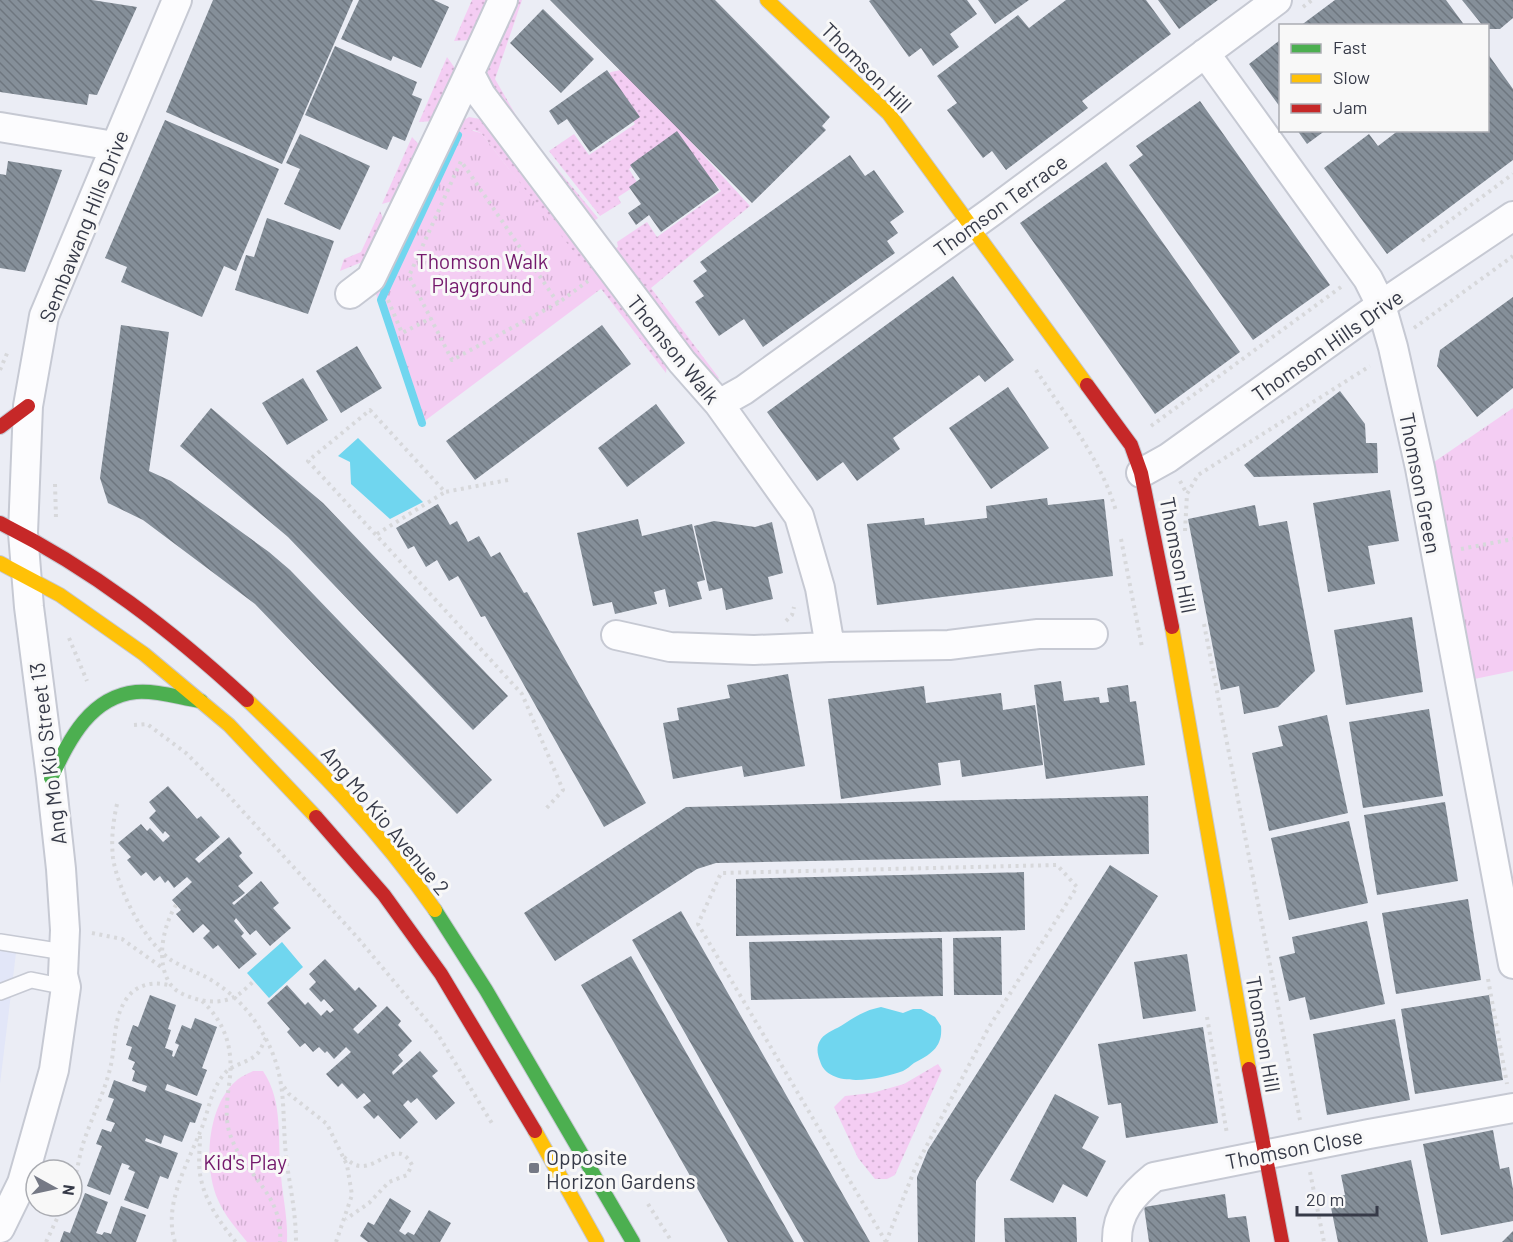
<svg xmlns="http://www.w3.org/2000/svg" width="1513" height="1242" font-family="Barlow,sans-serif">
<defs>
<pattern id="grass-dots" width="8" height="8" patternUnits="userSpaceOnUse" patternTransform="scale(1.5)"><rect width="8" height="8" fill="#f4cdf3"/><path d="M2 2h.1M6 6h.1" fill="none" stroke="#d2b1d2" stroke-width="1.8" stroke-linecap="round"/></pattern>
<pattern id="park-tufts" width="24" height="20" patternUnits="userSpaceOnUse" patternTransform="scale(1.5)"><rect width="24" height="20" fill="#f4cdf3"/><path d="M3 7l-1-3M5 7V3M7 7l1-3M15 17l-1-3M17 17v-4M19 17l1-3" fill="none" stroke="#d2b1d2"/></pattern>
<pattern id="building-back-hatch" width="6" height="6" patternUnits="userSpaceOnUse" patternTransform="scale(1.5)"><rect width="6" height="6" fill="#858f99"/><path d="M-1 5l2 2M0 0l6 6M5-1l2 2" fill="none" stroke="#6e767f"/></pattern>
</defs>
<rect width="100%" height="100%" fill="#ebedf5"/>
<path fill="#e2e6f8" d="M0,949L16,953L0,1084Z"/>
<path fill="url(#grass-dots)" d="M472,0H488L471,40L454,41Z
M504,0H522L495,79L521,124L507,126L484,83L488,56Z
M447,57L457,71L435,121L419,122Z
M621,70L682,132L750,206L651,288L719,378L709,386L610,251L618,247L617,242L647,222L657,237L721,191L677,137L629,169L638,184L618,197L621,203L600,216L549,151L574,134L589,155L635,124L604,77L611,72Z
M469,117L485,120L668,353L666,373L481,133L474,130L452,138L377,297L371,278L459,123Z
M412,137L422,148L396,200L382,204Z
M535,142L598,218L582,230L527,149Z
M380,211L385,223L367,260L340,271L344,259L361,252Z
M938,1064L942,1070L895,1175L887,1179H875L858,1158L834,1107L845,1096L872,1093L904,1084Z"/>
<path fill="url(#park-tufts)" d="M466,129L481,133L602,288L422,423L377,297L452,138L458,131Z
M1513,408V671L1455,683L1415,475Z
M253,1071H263C284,1102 277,1141 281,1176C283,1199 288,1219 287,1242H247C236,1228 225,1216 218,1200C203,1167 207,1106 236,1081C240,1077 247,1074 253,1071Z"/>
<path fill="#70d6ef" d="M358,438L423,502L390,519L351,484L350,462L338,456Z
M282,942L303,967L269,998L247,973Z
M881,1007L903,1013L913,1009H921L935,1017L941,1026C943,1047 931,1054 914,1063C910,1066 907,1069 903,1071C882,1079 828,1090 820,1061C817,1053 816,1046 821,1039C826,1032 837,1029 844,1024C856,1016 866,1010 881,1007Z"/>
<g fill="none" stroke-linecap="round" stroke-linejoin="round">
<path stroke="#70d6ef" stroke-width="8" d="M422,423L381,300L458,135"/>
</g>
<path fill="url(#building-back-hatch)" d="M0,0H92L137,7L97,95L89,94L87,105L0,92Z
M213,0H353L282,164L166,112Z
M359,0H434L449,7L421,68L393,56L391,61L341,39Z
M550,0H715L830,117L822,126L826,130L752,203Z
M871,0H967L977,14L950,34L959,47L933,66L921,48L909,57L869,1Z
M978,0H1029L995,24Z
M1066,0H1146L1171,34L1082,101L1088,108L1006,170L992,151L983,158L947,110L957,103L937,76L1018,15L1029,28Z
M1158,0H1218L1179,29Z
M1335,0H1446L1465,26H1300Z
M1462,0H1513V18L1500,29H1488V26H1483Z
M543,9L594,59L561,93L510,43Z
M1280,40V107L1249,64Z
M335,46L417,82L412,95L422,99L405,141L393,136L387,150L305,115Z
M1488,54L1513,89V160L1387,254L1324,168L1369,134L1378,146L1399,130H1488Z
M607,70L640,117L590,152L567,119L558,125L549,111Z
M1200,101L1330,285L1253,340L1129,165L1143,155L1136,146Z
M165,120L279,169L236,271L224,266L202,317L121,282L127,267L105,258Z
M1297,130H1326L1307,144Z
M677,131L719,190L661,232L649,215L636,225L628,213L641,204L629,187L640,179L630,165Z
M300,134L370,166L340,230L284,204L300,169L286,163Z
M850,155L865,176L874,170L904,212L890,222L898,233L887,241L895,253L763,347L744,319L719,336L695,302L704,296L693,281L707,271L700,262Z
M8,161L62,170L25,272L0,268V174L6,175Z
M1106,162L1240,352L1155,414L1020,223Z
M267,218L334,241L308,314L235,290L246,255L254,257Z
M953,276L1014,360L985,382L979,375L893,438L900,449L857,481L843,462L817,481L767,412Z
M1513,297V388L1477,417L1437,366L1440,350Z
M121,325L169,332L149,471L171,481L269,552L290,570L492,780L457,814L255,604L143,520L108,503L100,478Z
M602,325L631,364L475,480L446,441Z
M357,346L382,388L341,413L316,371Z
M303,378L328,420L287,445L262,403Z
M1008,387L1049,448L991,489L949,428Z
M1340,391L1365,424L1366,443H1377L1378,473L1254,477L1244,465Z
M656,404L685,443L627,487L598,448Z
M211,408L323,503L508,696L473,730L288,537L180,446Z
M1390,490L1399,541L1368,546L1375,584L1328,592L1313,503Z
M1047,498L1048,505L1104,499L1113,576L877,605L867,524L924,518L925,525L987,518L986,506Z
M438,504L450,525L457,521L468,542L479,536L491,557L500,552L524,593L527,592L539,613L646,803L604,827L485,616L481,617L458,576L449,581L437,560L426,567L414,546L408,549L396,528Z
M1255,505L1259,526L1287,521L1315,671L1278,707L1244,714L1239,686L1221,690L1188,519Z
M638,519L642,536L692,524L705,580L697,582L702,599L669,607L665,589L654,592L657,604L615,614L612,602L593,606L577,533Z
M714,521L755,527L772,522L783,573L768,577L773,599L726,610L722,588L709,591L694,526Z
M1412,617L1423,692L1346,705L1334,630Z
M788,674L805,766L744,777L742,766L673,779L663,723L679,720L677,708L730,698L727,685Z
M1061,681L1064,701L1099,697L1100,703L1109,702L1107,688L1128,685L1130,702L1136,701L1145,765L1046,779L1034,685Z
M924,686L926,703L1001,693L1003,710L1035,705L1043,765L962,777L960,760L938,763L941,785L841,799L828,699Z
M1429,709L1443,796L1363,808L1349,722Z
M1327,715L1348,813L1269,831L1252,753L1283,746L1278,726Z
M168,786L197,819L201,816L220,837L195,859L199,863L229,837L242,853L239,856L253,873L238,886L245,893L232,903L234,905L261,881L279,903L273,908L291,928L270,946L256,930L250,935L236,918L234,921L244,933L241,936L257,954L239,969L218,945L213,949L203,938L210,931L203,924L193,933L176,914L181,910L172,900L192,882L187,877L174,888L168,880L165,883L160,876L154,881L146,872L141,876L127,860L131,857L118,843L141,824L147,831L150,828L163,842L170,836L165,831L163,834L149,818L156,811L149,802Z
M1148,796L1149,854L716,863L697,869L555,961L524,913L686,807Z
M1445,802L1458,881L1377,895L1364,815Z
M1349,821L1368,903L1289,920L1271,838Z
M1110,865L1158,896L976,1181L975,1242H918L917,1177L928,1150Z
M1024,872L1025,930L736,936V879Z
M1468,899L1481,980L1396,994L1382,913Z
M681,911L741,1016L870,1242H804L632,940Z
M1367,921L1385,1004L1310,1020L1305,997L1289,1001L1279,957L1295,953L1292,937Z
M1001,937L1002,995H954L953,938Z
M942,938L943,996L751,1000L749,942Z
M1187,954L1196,1011L1143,1019L1134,962Z
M631,956L727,1124L794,1242H728L665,1132L581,985Z
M325,959L355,991L359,987L377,1006L353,1029L358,1034L387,1006L401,1021L398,1025L412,1041L398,1055L403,1061L392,1072L393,1075L420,1051L438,1071L432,1076L455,1103L436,1120L417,1098L411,1103L408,1100L403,1105L418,1122L400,1139L378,1115L374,1119L363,1107L371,1101L364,1093L357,1099L342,1083L338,1087L326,1074L351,1052L346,1047L334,1059L327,1051L325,1053L319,1047L313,1052L305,1043L300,1047L287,1032L290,1029L267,1003L287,985L305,1005L308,1002L321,1016L327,1010L330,1013L334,1010L324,999L321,1002L309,989L316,982L309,974Z
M150,995L176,1005L168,1029L171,1030L165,1048L173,1051L172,1056L174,1057L179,1045L175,1043L182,1025L191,1029L195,1018L217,1027L202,1068L207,1070L197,1096L167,1084L165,1090L202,1104L195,1123L190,1122L182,1142L164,1135L161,1144L146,1138L145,1141L178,1153L168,1179L160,1176L148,1209L124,1200L135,1172L128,1169L130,1166L122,1163L110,1195L87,1186L102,1146L96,1144L102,1129L111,1132L115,1123L106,1120L114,1099L108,1097L114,1080L145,1092L147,1086L132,1081L135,1071L132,1069L135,1062L128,1059L132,1047L126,1045L133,1025L138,1027Z
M1489,995L1503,1080L1415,1094L1401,1009Z
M1395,1019L1410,1100L1327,1115L1313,1034Z
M1203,1027L1218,1123L1126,1138L1121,1103L1108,1105L1098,1044Z
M1055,1094L1099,1117L1082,1148L1106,1161L1087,1197L1063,1184L1053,1203L1010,1180Z
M1493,1130L1500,1169L1509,1167L1513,1189V1221L1441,1235L1423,1144Z
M1411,1160L1428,1242H1338L1329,1198L1345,1195L1341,1175Z
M85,1193L108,1202L96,1233L102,1235L104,1232L111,1234L121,1206L146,1215L136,1242H60L64,1231L70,1233Z
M1225,1194L1228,1218L1246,1216L1250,1242H1149L1144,1207Z
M390,1198L411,1211L399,1231L405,1235L408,1232L414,1235L429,1210L451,1223L440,1242H368L360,1236L368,1222L374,1225Z
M1076,1217L1077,1242H1005L1004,1218Z
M1513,1231V1242H1502Z"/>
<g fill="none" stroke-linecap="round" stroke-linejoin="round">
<g stroke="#c6c9d3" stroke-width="18">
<path id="lane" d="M0,942L64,952
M0,992L31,980L66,987"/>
</g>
<g stroke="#c6c9d3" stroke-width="32">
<path id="street" d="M1205,53L1368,279L1381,305L1393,347L1420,468L1513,964
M470,74L481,95L682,362L719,404L799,516L820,588L830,647
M0,127L114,146
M350,294L371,278C415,186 461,94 503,0
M719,404L744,390L994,210L1277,0
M1141,473L1168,458L1381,305L1513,216
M616,635L670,647L754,650L830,647L949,645L1038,634H1093
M0,1228L22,1183L54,1070L66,987L63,975L65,930L61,869L51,778L29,607L23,533L28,406L44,316L177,0
M1117,1242C1116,1213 1133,1194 1154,1177L1369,1134L1513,1108"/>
</g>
<g stroke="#c6c9d3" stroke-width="16">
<path id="fast" d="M51,778C69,741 89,697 136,692C157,690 180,698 201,701
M435,910L486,990L633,1242"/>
</g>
<g stroke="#c6c9d3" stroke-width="16">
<path id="slow" d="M767,0L889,114L1087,385
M0,563L60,595L144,654L229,725L316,817
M1172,627L1249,1069
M247,700C315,764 381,832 435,910
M535,1131L597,1242"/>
</g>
<g stroke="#c6c9d3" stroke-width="16">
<path id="jam" d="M1087,385L1131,445L1141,473L1172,627
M0,427L28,406
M0,523C92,569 171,630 247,700
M316,817L384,895L441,974L535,1131
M1249,1069L1282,1242"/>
</g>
<path stroke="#d7d8db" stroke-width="4" stroke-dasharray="3 4.5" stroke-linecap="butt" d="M1303,7L1312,0
M1422,241L1513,174
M388,300L402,333L431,318
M558,303L461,161L409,276L452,360L558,303L588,281
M1414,328L1513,256
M0,370L8,351
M1036,370C1065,415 1101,459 1116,511
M1151,426L1341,287
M508,480L445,492L370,410L308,461L522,694L563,790L544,811
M1180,481L1187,494
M55,484L56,518
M1185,531L1187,494L1198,475L1370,366
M377,534L445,492
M1121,539L1142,647
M1461,549L1513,539
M786,621L792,615L794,607
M1204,624L1300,1120
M69,638L87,681
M134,725L147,724L186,753L229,796L357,937L437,1033L493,1125
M117,804C113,822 111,839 113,858C118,890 144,941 171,960C181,966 193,971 204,976C225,987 244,1004 257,1024C291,1075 280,1110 287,1165C291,1191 296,1216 296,1242
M176,905C163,926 155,963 171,985C177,993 187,996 196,999C208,1002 220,1003 232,998C240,995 247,987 254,981
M92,933L122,939L164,969
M1488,979L1507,1084
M1207,1017L1227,1134
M284,1087L289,1094L327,1124L347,1165L352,1195L336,1242
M200,1136C200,1148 198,1162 200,1174C204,1200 220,1223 236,1242
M344,1157C349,1161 354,1166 361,1166C380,1167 398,1138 412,1165L407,1175L389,1182L369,1203L346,1219
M1310,1172L1324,1242
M72,1187C78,1171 79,1154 85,1138C93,1115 104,1093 110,1069C116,1046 112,1019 127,998C138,983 155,981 172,986
M648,1204L672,1242
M46,1242L63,1206
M175,1242C163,1205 187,1165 200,1132C209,1112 210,1090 225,1073C233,1064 248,1063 257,1054C261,1050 263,1043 266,1038
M886,1242L698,924L721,873L1057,865L1077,887L989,1027L916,1166L886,1242"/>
<use href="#lane" stroke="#fcfcfe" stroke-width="15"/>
<use href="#street" stroke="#fcfcfe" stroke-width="28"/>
<use href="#fast" stroke="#4caf50" stroke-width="14"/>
<use href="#slow" stroke="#ffc107" stroke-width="14"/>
<use href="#jam" stroke="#c62828" stroke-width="14"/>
<path stroke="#d7d8db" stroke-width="4" stroke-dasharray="3 4.5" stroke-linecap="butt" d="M202,1001C227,1024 234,1052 229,1085C227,1100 225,1116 229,1131C241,1174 284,1192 280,1242"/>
</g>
<rect fill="#757985" stroke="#f8f8f8" stroke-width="2" x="528" y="1162" width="12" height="12" rx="3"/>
<g text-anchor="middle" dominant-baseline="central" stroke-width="6" stroke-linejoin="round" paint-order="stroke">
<g font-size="21" fill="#363a48" stroke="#f8f8f8">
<text transform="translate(867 67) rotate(45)">Thomson Hill</text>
<text transform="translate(1000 205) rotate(-36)">Thomson Terrace</text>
<text transform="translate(83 226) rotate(-68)">Sembawang Hills Drive</text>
<text transform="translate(1327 345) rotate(-35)">Thomson Hills Drive</text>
<text transform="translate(674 349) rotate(51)">Thomson Walk</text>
<text transform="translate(1421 483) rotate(79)">Thomson Green</text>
<text transform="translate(1179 555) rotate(79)">Thomson Hill</text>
<text transform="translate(47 754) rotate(-97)">Ang Mo Kio Street 13</text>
<text transform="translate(386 820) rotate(50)">Ang Mo Kio Avenue 2</text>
<text transform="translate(1264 1034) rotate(80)">Thomson Hill</text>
<text transform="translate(1294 1148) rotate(-11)">Thomson Close</text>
</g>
<g font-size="21" fill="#74196c" stroke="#f8f8f8">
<text x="482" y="260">Thomson Walk<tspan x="482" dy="24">Playground</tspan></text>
<text x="245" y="1161">Kid's Play</text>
</g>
<g font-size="21" fill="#363a48" stroke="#f8f8f8" text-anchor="start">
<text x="546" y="1156">Opposite<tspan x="546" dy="24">Horizon Gardens</tspan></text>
</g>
</g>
<rect x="1279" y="24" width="210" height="108" fill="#f8f8f8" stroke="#aaacb2" stroke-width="1.5"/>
<rect x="1291" y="44" width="30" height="9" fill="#4caf50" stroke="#aaacb2" stroke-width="1.5"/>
<text x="1333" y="54" font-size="18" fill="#363a48">Fast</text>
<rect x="1291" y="74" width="30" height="9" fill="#ffc107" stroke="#aaacb2" stroke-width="1.5"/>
<text x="1333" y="84" font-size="18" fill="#363a48">Slow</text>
<rect x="1291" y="104" width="30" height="9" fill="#c62828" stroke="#aaacb2" stroke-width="1.5"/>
<text x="1333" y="114" font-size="18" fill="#363a48">Jam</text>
<g transform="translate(54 1188) rotate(98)"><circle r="28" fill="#f8f8f8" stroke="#aaacb2" stroke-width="1.5"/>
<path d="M0-4.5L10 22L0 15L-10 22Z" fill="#757985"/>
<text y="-9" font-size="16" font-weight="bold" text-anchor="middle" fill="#363a48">N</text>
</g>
<path d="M1297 1206v9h80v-9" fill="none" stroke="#363a48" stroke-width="3"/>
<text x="1306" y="1206" font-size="18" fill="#363a48" stroke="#f8f8f8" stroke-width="4.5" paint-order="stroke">20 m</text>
</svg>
